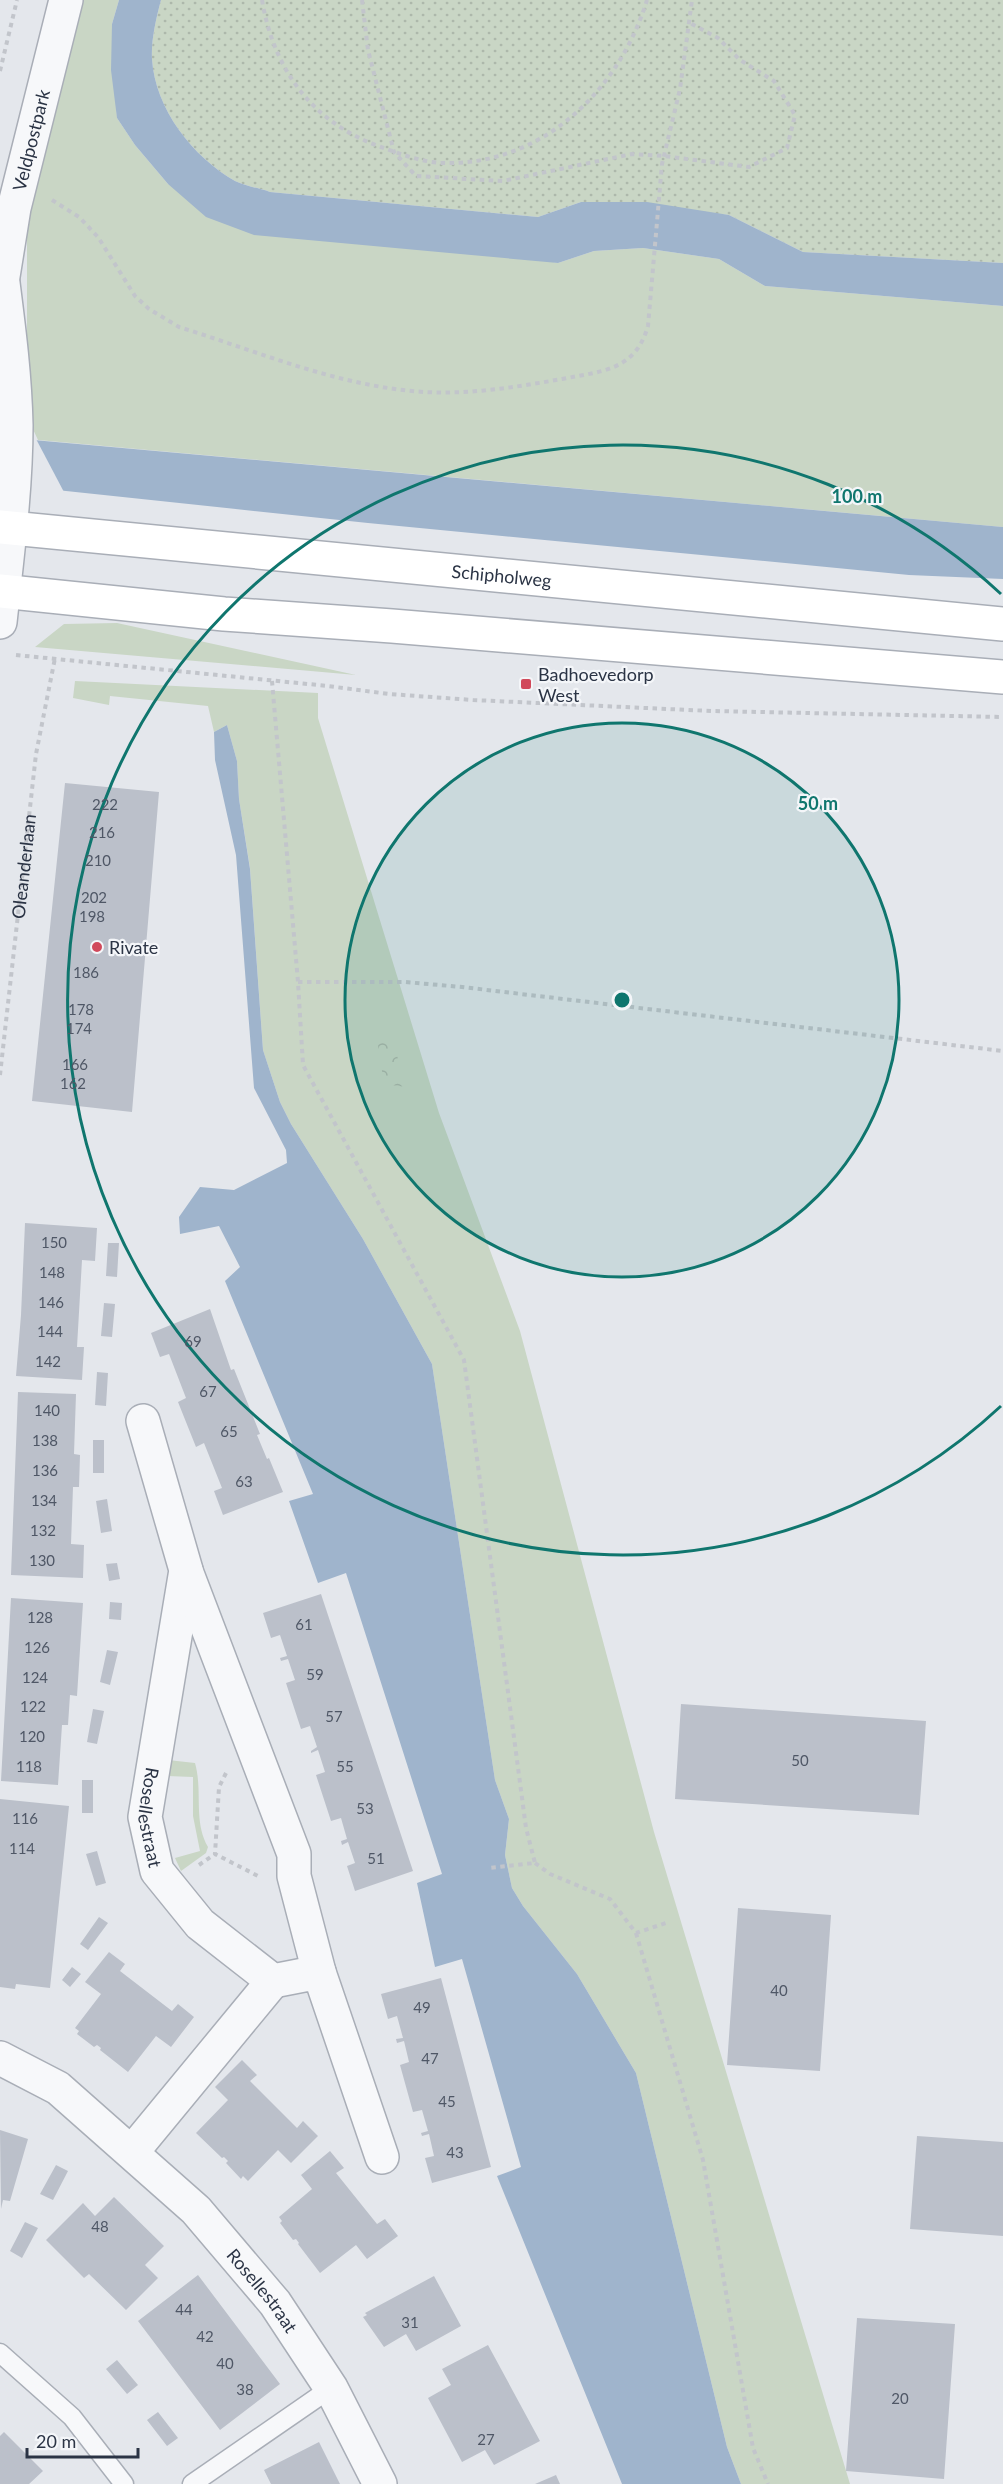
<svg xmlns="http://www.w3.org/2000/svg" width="1003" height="2484" font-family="Lato,sans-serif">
<defs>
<pattern id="forest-crowns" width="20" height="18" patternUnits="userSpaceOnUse" patternTransform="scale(1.5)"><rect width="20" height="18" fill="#c9d6c5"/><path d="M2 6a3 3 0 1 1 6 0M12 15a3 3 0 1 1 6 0" fill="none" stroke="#adb8ab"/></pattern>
<pattern id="park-dots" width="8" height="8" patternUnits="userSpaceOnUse" patternTransform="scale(1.5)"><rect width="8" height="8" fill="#c9d6c5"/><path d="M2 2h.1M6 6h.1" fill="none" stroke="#adb8ab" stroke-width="1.8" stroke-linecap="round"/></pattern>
</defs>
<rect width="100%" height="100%" fill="#e4e7ec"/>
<path fill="#c9d6c5" d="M80,0H119L112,24L117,118L135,145L168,184L558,263L594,251L643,248L719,259L765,286L1003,306V527L38,440L31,425L27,341V219Z
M117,623L356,675L35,647L64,624Z
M75,681L318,693V718L439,1113L520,1331L654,1832L850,2484H741L727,2447L636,2073L577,1974L523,1906L512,1888L505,1855L509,1819L495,1780L432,1364L363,1239L291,1124L280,1102L263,1050L250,868L239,799L237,761L227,725L214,732L208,706L110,696L109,705L73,698Z
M168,1760L195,1763C203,1791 193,1821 208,1847L206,1853L181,1871L175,1858L200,1851L193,1816V1777L167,1776Z"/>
<path fill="url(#forest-crowns)" d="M388,1024L406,1087L384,1084L378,1045Z"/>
<path fill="url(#park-dots)" d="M161,0H1003V263L803,252L729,215L581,202L538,217L270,192C259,188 245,186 235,181C193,157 155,109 152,59C151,40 156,19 161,0Z"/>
<path fill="#9fb4cc" d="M119,0H161C156,19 151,40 152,59C155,109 193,157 235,181C245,186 259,188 270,192L538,217L581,202H647L729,215L803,252L1003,263V306L765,286L719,259L643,248L594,251L558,263L254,235L206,217L168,184L135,145L117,118L111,70L112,24Z
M0,437L1003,527V579L909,575L368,523L0,484Z
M227,725L237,761L239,799L250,869L263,1050L280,1102L291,1124L363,1239L432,1364L495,1780L509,1819L505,1855L512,1888L523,1906L577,1974L636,2073L727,2447L741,2484H622L497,2176L521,2167L462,1959L435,1967L417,1883L442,1874L346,1573L318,1583L289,1501L313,1494L225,1281L240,1267L219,1226L180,1234L179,1217L200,1187L234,1190L287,1163L286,1150L254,1088L236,855L215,760L214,732Z"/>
<path fill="#e4e7ec" d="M0,434L35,437L65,494L0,487Z"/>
<path fill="#bbc0ca" d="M65,783L159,792L132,1112L32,1101Z
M25,1223L97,1228L95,1261L82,1260L77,1347H84L82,1380L16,1376L21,1315Z
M108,1243H119L117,1277L106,1276Z
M104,1303L115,1304L112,1337L101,1336Z
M210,1309L231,1370L234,1369L260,1434L257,1435L267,1459L269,1458L283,1492L223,1515L214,1491L222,1488L204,1443L196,1447L178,1402L186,1398L169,1354L160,1357L151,1333Z
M97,1372L108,1373L106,1406L95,1405Z
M18,1392L76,1394L74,1454L80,1455L79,1487H73L71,1544L84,1545L83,1578L11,1575Z
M93,1440H104V1473H93Z
M107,1499L112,1531L101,1533L96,1501Z
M117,1563L120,1579L109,1581L106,1564Z
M321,1594L413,1871L355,1891L347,1866L355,1863L348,1842L342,1845L341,1841L347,1839L341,1818L331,1821L316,1775L325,1772L318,1750L311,1753V1751L317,1747L310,1726L301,1729L286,1683L295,1680L288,1659L281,1661L280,1658L287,1656L280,1635L271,1638L263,1613Z
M11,1598L83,1603L77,1696L70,1695L68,1725H62L58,1785L1,1781Z
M110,1602L122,1603L121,1620L109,1619Z
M107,1650L118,1652L110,1685L100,1682Z
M681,1704L926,1721L919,1815L675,1799Z
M93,1709L104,1711L97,1744L87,1742Z
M82,1780H93V1813H82Z
M0,1799L69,1806L50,1988L16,1984L15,1989L0,1987Z
M97,1851L106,1883L96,1886L86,1854Z
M738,1908L831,1915L820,2071L727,2065Z
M99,1917L108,1923L88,1950L80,1944Z
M109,1952L125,1964L120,1971L172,2011L178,2004L194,2017L171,2047L156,2036L128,2072L100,2050L101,2048L97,2045L94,2047L77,2034L79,2031L75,2028L101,1994L85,1982Z
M72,1967L81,1974L70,1987L62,1980Z
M441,1978L491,2167L432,2183L425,2158L434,2156L429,2134L422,2136L421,2133L428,2131L422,2110L413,2112L400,2065L409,2062L404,2041L397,2043L396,2039L403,2038L397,2016L388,2019L381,1994Z
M242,2060L257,2075L250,2081L297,2128L303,2121L318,2136L291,2163L278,2150L248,2181L243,2176L241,2179L226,2163L228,2161L224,2157L222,2158L196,2133L228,2100L215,2087Z
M0,2130L28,2139L10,2201L3,2200L1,2209Z
M917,2136L1003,2142V2236L910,2229Z
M330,2151L344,2168L336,2173L377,2224L385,2219L398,2236L367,2259L356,2245L320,2273L298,2244L299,2243L296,2239L293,2240L280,2223L282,2221L279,2217L312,2189L301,2175Z
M56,2165L68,2171L53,2200L40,2194Z
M114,2197L164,2246L145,2265L158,2278L126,2310L89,2274L84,2278L46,2240L83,2203L95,2216Z
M25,2222L38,2228L22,2258L10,2251Z
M198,2275L280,2384L220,2430L138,2321Z
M434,2276L461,2326L416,2351L406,2334L384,2347L363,2317L367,2315L365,2313Z
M857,2318L955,2324L944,2479L846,2471Z
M488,2345L540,2441L494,2465L485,2450L462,2462L428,2398L451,2385L442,2369Z
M117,2360L138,2385L127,2394L106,2369Z
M158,2412L178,2438L167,2446L147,2420Z
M4,2432L43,2471L29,2484H0V2436Z
M319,2442L340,2484H271L264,2470Z
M556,2475L560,2484H535Z"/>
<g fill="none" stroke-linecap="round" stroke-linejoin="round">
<g stroke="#a9aeb7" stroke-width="21">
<path id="service" d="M0,2353L72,2417L124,2484
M192,2484L331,2388"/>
</g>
<g stroke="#a9aeb7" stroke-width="36">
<g id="minor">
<path id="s2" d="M0,295L14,208L66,0"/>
<path d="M0,622C7,557 16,490 16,425C15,377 9,330 3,283"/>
<path id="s3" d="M143,1421L186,1570L145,1817L157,1871L200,1924L273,1981L319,1972L382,2157"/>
<path d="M186,1571L294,1854V1876L319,1972"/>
<path id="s4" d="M0,2058L58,2088L196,2210L275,2303L331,2388L380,2484"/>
<path d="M132,2152L273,1981"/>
</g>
</g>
<g stroke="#a9aeb7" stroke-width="36">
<g id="secondary">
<path id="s5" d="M0,527L1003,624"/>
<path d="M0,591L224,614L392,626L1003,677"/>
</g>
</g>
<g stroke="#c2c5cb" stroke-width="4" stroke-dasharray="4.5 4.5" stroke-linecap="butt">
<path d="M262,0C274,71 313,123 381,147C400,154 422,162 442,163C542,166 619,91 647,0"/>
<path d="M362,0L368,50L394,152L416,176L503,181L632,154L664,156L749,167L787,148L795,115L774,81L740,60L718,38L690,23"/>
<path d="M0,71L17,0"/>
<path d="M52,200L79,217L98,237L135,296L149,309L179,327C253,350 326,381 403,390C456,397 511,388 562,379C602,371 635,371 648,326L662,164L680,89L692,0"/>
<path d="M16,655L328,686L389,694L473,700L711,711L1003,717"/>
<path d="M272,681L298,982L303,1065L464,1360L526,1828L535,1863L489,1868"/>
<path d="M298,982H405L462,987L1003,1051"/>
<path id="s1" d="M0,1075L36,754L55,658"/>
<path d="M226,1773L219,1787L215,1854L258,1876"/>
<path d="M535,1863L550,1874L610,1899L636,1933L669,1922"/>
<path d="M199,1865L215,1854"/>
<path d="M636,1933L703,2160L753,2448L768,2484"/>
</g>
<use href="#service" stroke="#f7f8fa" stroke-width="18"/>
<use href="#minor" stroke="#f7f8fa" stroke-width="33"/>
<use href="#secondary" stroke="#fff" stroke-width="33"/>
</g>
<circle cx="622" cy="1000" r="277" fill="#0f766e" fill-opacity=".12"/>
<g fill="none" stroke="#0f766e" stroke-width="3">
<circle cx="622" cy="1000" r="277"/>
<path d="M1001 1406A555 555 0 1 1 1001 594"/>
</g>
<g fill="#d1495b" stroke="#f4f6f9" stroke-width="2">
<rect x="520" y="678" width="12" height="12" rx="3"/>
<circle cx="97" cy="947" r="6"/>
</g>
<g text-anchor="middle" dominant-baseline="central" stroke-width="4.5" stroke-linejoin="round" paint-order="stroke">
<g font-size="15" fill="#4f5766">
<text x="105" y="804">222</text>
<text x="102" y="832">216</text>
<text x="98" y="860">210</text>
<text x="94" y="897">202</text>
<text x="92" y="916">198</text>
<text x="86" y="972">186</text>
<text x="81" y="1009">178</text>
<text x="79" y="1028">174</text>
<text x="75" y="1064">166</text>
<text x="73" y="1083">162</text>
<text x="54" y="1242">150</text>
<text x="52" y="1272">148</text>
<text x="51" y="1302">146</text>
<text x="50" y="1331">144</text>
<text x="193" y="1341">69</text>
<text x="48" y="1361">142</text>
<text x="208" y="1391">67</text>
<text x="47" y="1410">140</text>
<text x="229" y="1431">65</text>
<text x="45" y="1440">138</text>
<text x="45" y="1470">136</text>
<text x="244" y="1481">63</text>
<text x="44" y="1500">134</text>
<text x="43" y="1530">132</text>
<text x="42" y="1560">130</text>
<text x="40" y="1617">128</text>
<text x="304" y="1624">61</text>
<text x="37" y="1647">126</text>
<text x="315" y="1674">59</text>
<text x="35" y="1677">124</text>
<text x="33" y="1706">122</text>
<text x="334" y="1716">57</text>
<text x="32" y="1736">120</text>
<text x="800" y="1760">50</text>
<text x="29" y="1766">118</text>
<text x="345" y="1766">55</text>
<text x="365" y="1808">53</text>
<text x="25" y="1818">116</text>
<text x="22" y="1848">114</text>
<text x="376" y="1858">51</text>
<text x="779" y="1990">40</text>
<text x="422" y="2007">49</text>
<text x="430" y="2058">47</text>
<text x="447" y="2101">45</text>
<text x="455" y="2152">43</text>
<text x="100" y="2226">48</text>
<text x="184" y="2309">44</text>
<text x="410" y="2322">31</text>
<text x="205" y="2336">42</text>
<text x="225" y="2363">40</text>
<text x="245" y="2389">38</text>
<text x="900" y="2398">20</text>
<text x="486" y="2439">27</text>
</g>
<g font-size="18" fill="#2b3445" stroke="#f4f6f9">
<text stroke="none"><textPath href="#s2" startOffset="158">Veldpostpark</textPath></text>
<text stroke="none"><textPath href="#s5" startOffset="504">Schipholweg</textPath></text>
<text stroke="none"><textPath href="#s1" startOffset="210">Oleanderlaan</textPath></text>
<text stroke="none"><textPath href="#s3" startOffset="406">Rosellestraat</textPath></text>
<text stroke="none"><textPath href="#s4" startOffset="354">Rosellestraat</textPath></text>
</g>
<g font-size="18" fill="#2b3445" stroke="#f4f6f9" text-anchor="start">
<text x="538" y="674">Badhoevedorp<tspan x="538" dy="21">West</tspan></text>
<text x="109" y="947">Rivate</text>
</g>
</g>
<circle cx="622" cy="1000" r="9" fill="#0f766e" stroke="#f4f6f9" stroke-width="3"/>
<g font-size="18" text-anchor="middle" font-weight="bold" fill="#0f766e" stroke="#f4f6f9" stroke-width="4.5" stroke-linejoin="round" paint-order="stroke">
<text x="857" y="503">100 m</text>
<text x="818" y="810">50 m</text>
</g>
<path d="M27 2448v9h111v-9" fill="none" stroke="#2b3445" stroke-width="3"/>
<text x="36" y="2448" font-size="18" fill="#2b3445" stroke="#f4f6f9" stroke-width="4.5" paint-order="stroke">20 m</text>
</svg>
